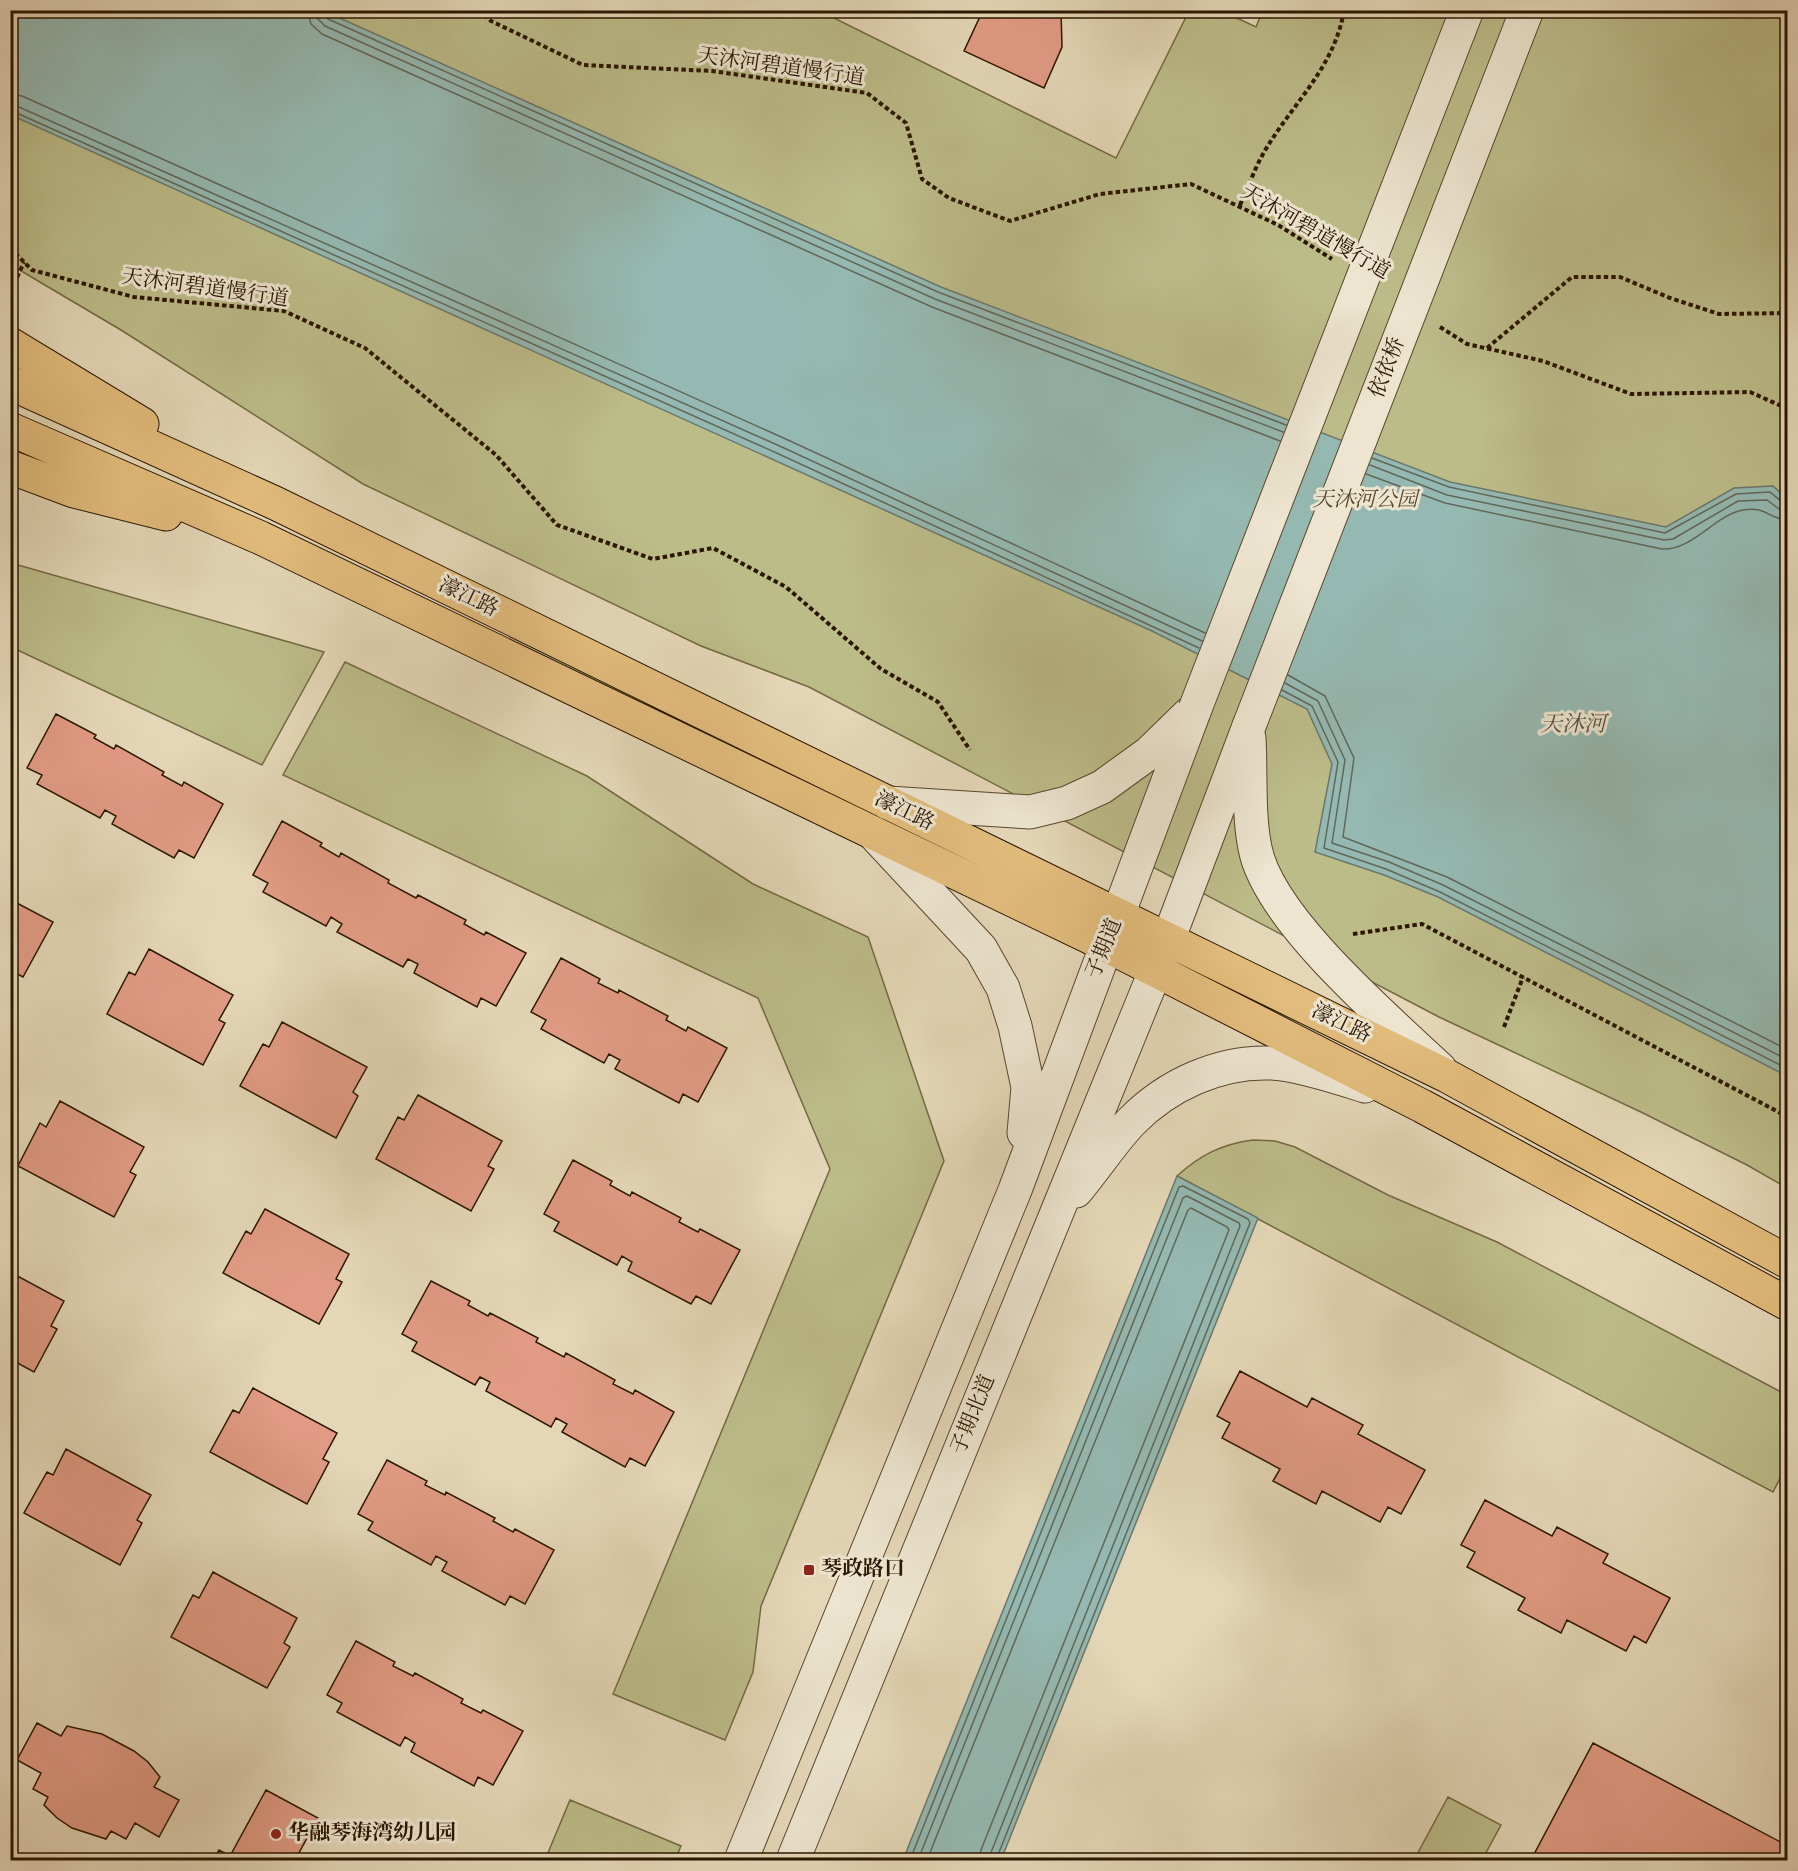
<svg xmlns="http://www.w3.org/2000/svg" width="1798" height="1871" font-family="'Sorts Mill Goudy','Noto Serif SC',serif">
<rect width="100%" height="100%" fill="#e4d7b7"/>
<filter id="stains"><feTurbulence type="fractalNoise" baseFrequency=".00333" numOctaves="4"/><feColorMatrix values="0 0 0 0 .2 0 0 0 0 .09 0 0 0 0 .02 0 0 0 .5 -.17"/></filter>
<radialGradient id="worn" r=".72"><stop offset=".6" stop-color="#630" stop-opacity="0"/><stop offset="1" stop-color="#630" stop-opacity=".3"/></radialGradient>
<path fill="#bcbc89" stroke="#746944" stroke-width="1.5" d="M1263,10L1787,11V1188L1747,1165L1643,1113L1439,1017L809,687L701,646L363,484L121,330L11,265V11H820L1116,158L1189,11H1222L1256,27Z
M11,563L324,652L262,765L11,647Z
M345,662L587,776L753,884L868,937L944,1161L761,1606L753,1672L725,1740L613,1694L830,1169L758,998L283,775Z
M1253,1140L1275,1141L1295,1147L1388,1195L1497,1242L1787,1395V1465L1773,1492L1177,1176C1200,1155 1222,1144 1253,1140Z
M1448,1797L1501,1825L1482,1860H1414Z
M570,1800L681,1846L675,1860H545Z"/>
<path fill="#95b9b2" stroke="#6b786b" stroke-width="1.5" d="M11,11H324L941,287L1450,482L1666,527L1734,488L1773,486L1788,500L1787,1076L1438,897L1384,875L1315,852L1332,764L1307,709L1152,631L11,115Z
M1177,1176L1258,1218L1001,1860H903Z"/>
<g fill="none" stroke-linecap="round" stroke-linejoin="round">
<path stroke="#606859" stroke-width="1.5" d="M307,10L311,24L322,34L932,307L1280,441
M316,10L318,19L325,26L935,299L1283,432
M324,10L328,19L938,292L1286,425
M10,94L22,96L788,440L1205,633
M10,103L784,448L1202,641
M10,110L781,455L1199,648
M1372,458L1449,487L1665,533L1736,494L1770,492L1782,502L1788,503
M1370,465L1447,495L1664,540L1673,539L1738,501L1767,500L1779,509L1788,511
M1366,474L1445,503L1662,549C1692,551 1715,515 1743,510C1767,506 1768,519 1788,520
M1288,675L1325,696L1354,758L1343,837L1447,877L1788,1050
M1285,683L1318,701L1345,760L1332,843L1389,862L1443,885L1788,1060
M1282,690L1312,706L1338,762L1324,848L1386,869L1440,892L1788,1069
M910,1860L1179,1187L1183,1186L1248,1219L1250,1223L996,1860
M918,1860L1183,1198L1187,1196L1239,1223L1240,1226L988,1860
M927,1860L1188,1210L1191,1208L1227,1227L1229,1230L981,1850L979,1860"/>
</g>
<path fill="#e19b84" stroke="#2b1600" stroke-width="1.5" d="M983,10H1061L1062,47L1044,88L964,51Z
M56,714L96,735L94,738L114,749L116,745L164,772L162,775L182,786L184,782L223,804L194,858L179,850L174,858L112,824L116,816L105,810L100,818L37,784L42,775L27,768Z
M282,821L322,843L320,846L339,857L341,853L389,880L388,883L416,898L418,895L466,920L464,924L484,935L486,932L526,953L496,1006L481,998L477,1007L414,973L418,964L408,959L403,967L337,932L342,924L331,917L326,926L263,892L268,883L253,875Z
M13,901L53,922L23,977L10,970V905Z
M149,949L233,995L219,1020L225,1023L203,1065L107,1014L129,972L135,975Z
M561,958L600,979L598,983L618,993L619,990L668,1016L666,1020L686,1031L688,1027L727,1048L698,1102L683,1094L679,1103L615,1069L620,1060L609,1054L604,1063L541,1029L546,1020L531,1012Z
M282,1022L367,1067L353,1092L358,1096L336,1138L240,1086L263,1044L269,1047Z
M418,1095L502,1141L488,1166L494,1169L471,1211L376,1159L398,1117L404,1120Z
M60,1101L144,1147L130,1172L136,1175L114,1217L18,1166L40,1123L46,1127Z
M573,1160L612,1181L610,1185L630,1196L632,1192L681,1218L679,1222L698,1232L700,1229L740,1250L711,1304L696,1296L691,1304L628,1271L632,1262L622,1256L617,1265L554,1231L559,1222L544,1214Z
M265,1209L349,1254L336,1279L342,1282L319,1324L223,1273L246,1231L251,1234Z
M10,1272L64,1301L51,1326L57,1329L34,1372L10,1359Z
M431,1281L470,1301L468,1305L488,1316L490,1313L538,1338L536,1342L564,1357L566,1353L615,1380L613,1384L633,1394L635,1390L674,1412L645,1466L630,1458L625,1467L562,1432L567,1424L556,1418L551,1427L486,1391L490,1382L480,1377L475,1385L412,1351L417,1342L402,1334Z
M1240,1371L1307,1407L1312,1398L1363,1425L1358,1434L1425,1470L1401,1514L1388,1507L1380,1522L1322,1491L1316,1504L1273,1481L1280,1469L1222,1438L1230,1423L1217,1416Z
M253,1388L337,1433L323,1459L329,1462L307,1504L210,1452L233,1410L239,1413Z
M66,1449L151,1495L137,1520L142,1523L120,1565L24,1513L47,1472L53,1475Z
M387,1460L427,1481L425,1485L445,1495L446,1492L495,1518L493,1521L513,1532L515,1529L554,1550L525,1604L510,1596L505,1605L442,1571L447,1562L436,1556L431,1565L368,1530L373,1522L358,1514Z
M1485,1500L1552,1536L1557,1527L1608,1554L1603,1563L1670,1598L1646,1643L1634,1636L1626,1651L1567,1620L1561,1633L1518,1610L1525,1598L1467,1567L1475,1552L1461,1545Z
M213,1572L297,1618L284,1643L290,1647L267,1688L171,1637L193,1595L199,1598Z
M356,1641L395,1662L393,1666L413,1676L415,1673L463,1699L461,1703L481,1713L483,1710L523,1731L493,1785L478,1777L474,1786L411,1752L415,1743L405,1737L400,1746L337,1712L342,1703L327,1695Z
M37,1723L61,1736L67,1726L102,1734L134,1751L148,1762L160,1777L154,1787L179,1800L159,1837L135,1823L126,1839L111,1831L106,1839L72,1828L57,1818L44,1805L48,1797L33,1789L41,1773L17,1760Z
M1593,1743L1788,1846V1860H1538L1532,1858Z
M266,1790L318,1818L295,1860H213L219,1850L230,1856Z"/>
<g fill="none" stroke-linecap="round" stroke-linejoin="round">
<g stroke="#59462e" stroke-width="35">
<path id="minor" d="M1249,738C1251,773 1248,814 1255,848C1268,918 1387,1019 1440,1069
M888,803L1030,812L1067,803L1102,787L1149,753L1189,714
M874,834L981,949L1003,988L1015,1026L1028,1087L1024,1133
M1076,1191C1095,1169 1111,1143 1131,1122C1167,1085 1219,1061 1271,1063C1298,1064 1340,1078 1365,1086
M741,1860L1015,1190L1195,709
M793,1860L1168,940L1249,726"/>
</g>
<g stroke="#2b1600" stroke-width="35">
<path id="major" d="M10,344L142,424
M10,383L275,503L1447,1076L1788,1262
M10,429L261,538L1106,945L1422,1106L1788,1304
M10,467L74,491L166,514"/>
</g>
<path stroke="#2b1600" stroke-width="4" stroke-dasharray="4.5 3" stroke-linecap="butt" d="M478,10L491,21L583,65L712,71L867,93L906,123L922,179L949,198L1010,221L1100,194L1191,184L1278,225L1332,259
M1240,205C1248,188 1254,170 1263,154C1290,106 1335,68 1344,10
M10,248L32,270L134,297L284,311L365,348L496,455L557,525L653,559L713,548L786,587L881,669L938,702L970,750
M11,291L24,262
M1440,327L1467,344L1543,361L1631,394L1750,392L1788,409
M1487,348L1572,277H1620L1670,298L1719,314L1788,313
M1353,934L1422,924L1788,1117
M1504,1027L1523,977"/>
<use href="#minor" stroke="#ede5d0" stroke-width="33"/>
<use href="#major" stroke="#e2bc7c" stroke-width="33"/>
<g stroke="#59462e" stroke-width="35" stroke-linecap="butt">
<path id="minor-bridge" d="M1195,709L1467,10
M1249,726L1527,10"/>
</g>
<use href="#minor-bridge" stroke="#ede5d0" stroke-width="33"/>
</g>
<g fill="#8f2418" stroke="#ede5d0" stroke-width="2">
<rect x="803" y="1564" width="12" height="12" rx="3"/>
<circle cx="276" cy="1834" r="6"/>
</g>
<g text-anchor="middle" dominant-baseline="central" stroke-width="6" stroke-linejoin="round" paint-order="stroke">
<g font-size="21" fill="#2b1600" stroke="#ede5d0">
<text transform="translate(781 68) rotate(8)">天沐河碧道慢行道</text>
<text transform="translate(1315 233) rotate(30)">天沐河碧道慢行道</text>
<text transform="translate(205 289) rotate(8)">天沐河碧道慢行道</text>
<text transform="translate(1388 368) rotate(-69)">依依桥</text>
<text transform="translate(468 598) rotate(26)">濠江路</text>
<text transform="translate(904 812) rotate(26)">濠江路</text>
<text transform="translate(1105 949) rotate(-68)">子期道</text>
<text transform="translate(1341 1024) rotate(26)">濠江路</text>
<text transform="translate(974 1415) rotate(-68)">子期北道</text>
</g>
<g font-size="21" font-style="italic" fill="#564829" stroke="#ede5d0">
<text x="1365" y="501">天沐河公园</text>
</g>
<g font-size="21" font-weight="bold" fill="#2b1600" stroke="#ede5d0" text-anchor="start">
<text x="821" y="1570">琴政路口</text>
<text x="288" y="1834">华融琴海湾幼儿园</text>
</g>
<g font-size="22" font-style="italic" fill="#504f3e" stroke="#ede5d0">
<text x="1573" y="726">天沐河</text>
</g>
</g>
<rect width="1798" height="1871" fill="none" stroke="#e4d7b7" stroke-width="36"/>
<rect x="12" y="12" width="1774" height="1847" fill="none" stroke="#2b1600" stroke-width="3"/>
<rect x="18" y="18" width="1762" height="1835" fill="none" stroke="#2b1600" stroke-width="1.5"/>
<rect width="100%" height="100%" filter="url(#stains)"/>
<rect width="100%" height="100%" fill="url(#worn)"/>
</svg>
